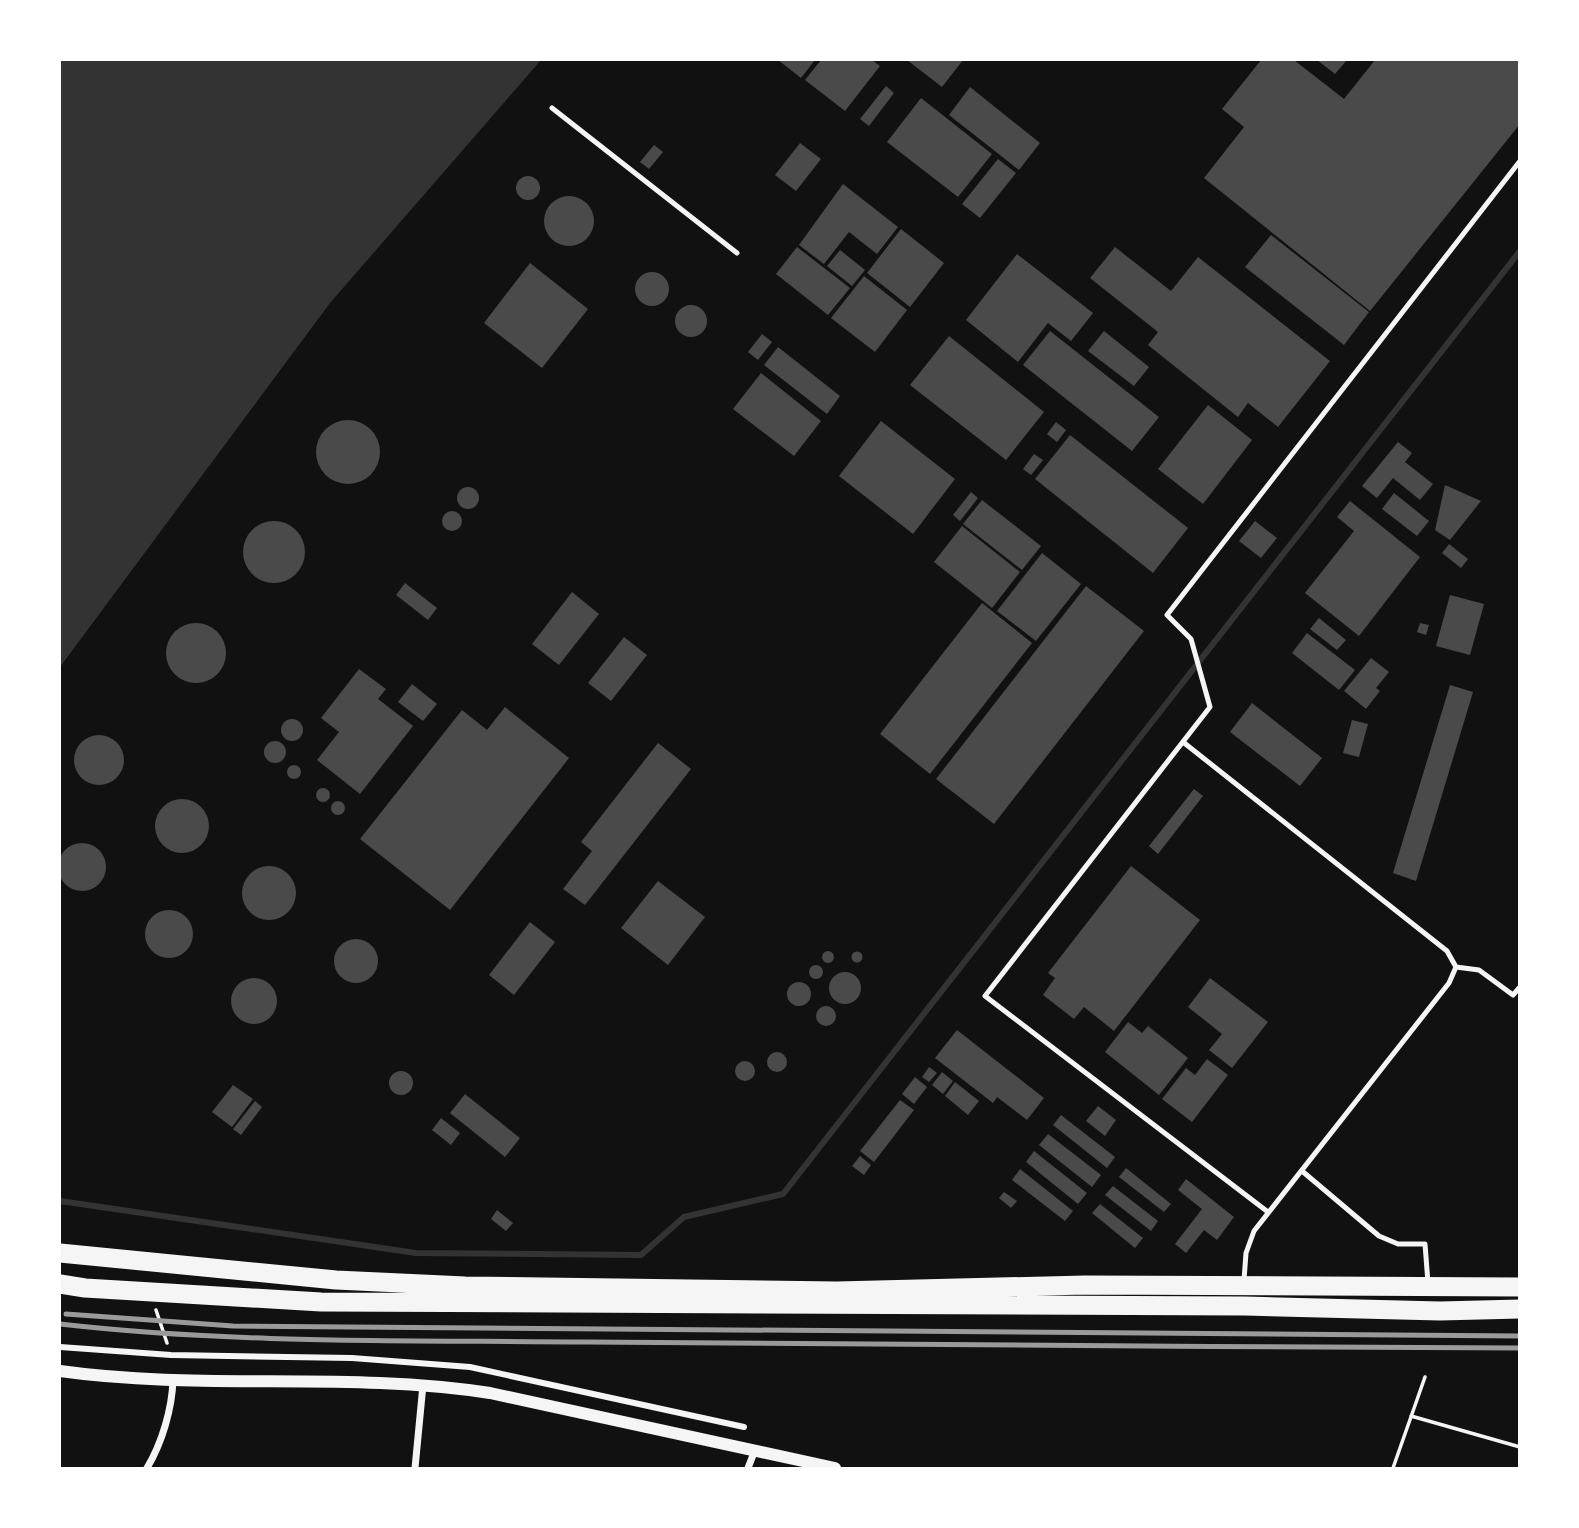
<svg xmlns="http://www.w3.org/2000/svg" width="1579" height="1528" font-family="Manrope,sans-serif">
<rect width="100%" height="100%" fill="#111"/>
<path fill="#333" d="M60,60H541L330,303L60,667Z"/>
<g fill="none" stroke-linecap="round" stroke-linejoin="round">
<path stroke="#333" stroke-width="6" d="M60,1201L416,1253L641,1255L684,1217L783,1194L1520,251"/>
</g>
<path fill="#4a4a4a" d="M778,60H815L801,78Z
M821,60H872L880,66L845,111L805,80Z
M907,60H963L942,87Z
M1261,60H1294L1344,99L1375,60H1520V124L1370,311L1204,178L1244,127L1222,109Z
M1317,60H1347L1335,74Z
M886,86L894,93L869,126L860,119Z
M970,87L1040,143L1019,170L949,115Z
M921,98L992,154L958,197L887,142Z
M800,143L821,159L796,191L775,175Z
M654,145L663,152L649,169L640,162Z
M998,159L1016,173L980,218L962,204Z
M516 188a12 12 0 1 1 24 0a12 12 0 1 1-24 0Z
M843,184L898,227L877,254L849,232L824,264L799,245Z
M544 221a25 25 0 1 1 50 0a25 25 0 1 1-50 0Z
M901,229L944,263L910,307L867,273Z
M1271,235L1369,312L1344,345L1245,267Z
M797,247L850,288L828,315L776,274Z
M1115,247L1171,291L1198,257L1330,361L1278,427L1248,403L1238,417L1148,345L1158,332L1090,278Z
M840,250L865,270L852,286L827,266Z
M1017,254L1093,313L1071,341L1048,323L1018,362L966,320Z
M530,263L588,309L542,368L484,323Z
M635 289a17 17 0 1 1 34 0a17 17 0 1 1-34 0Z
M864,276L907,310L875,352L831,318Z
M675 321a16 16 0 1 1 32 0a16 16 0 1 1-32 0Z
M1050,331L1159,417L1132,451L1023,365Z
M1104,331L1149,367L1134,386L1088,351Z
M762,334L772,342L758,360L748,352Z
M949,336L1044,412L1006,460L910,385Z
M778,347L840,396L827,414L764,365Z
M761,373L821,421L794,456L733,409Z
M1208,405L1252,440L1203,504L1158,469Z
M316 452a32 32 0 1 1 64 0a32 32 0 1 1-64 0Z
M881,421L955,479L913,534L839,476Z
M1056,422L1066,430L1057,442L1047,434Z
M1070,435L1188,528L1153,573L1035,479Z
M1398,442L1412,453L1405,462L1433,484L1420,500L1393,478L1377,498L1362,486Z
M1034,454L1043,460L1031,475L1023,469Z
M1445,485L1481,501L1450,540L1435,530Z
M457 498a11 11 0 1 1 22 0a11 11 0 1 1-22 0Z
M971,492L978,498L960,521L953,515Z
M1394,493L1429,521L1417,536L1382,509Z
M982,500L1041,546L1022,570L963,524Z
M1350,501L1420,557L1359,636L1305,593L1354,531L1337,517Z
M442 521a10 10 0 1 1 20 0a10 10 0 1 1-20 0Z
M1255,521L1277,538L1261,558L1239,541Z
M243 552a31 31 0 1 1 62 0a31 31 0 1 1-62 0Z
M962,526L1020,572L992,608L934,562Z
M1449,544L1468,559L1461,568L1442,553Z
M1042,553L1081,584L1036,641L997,611Z
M405,583L437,608L428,620L396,595Z
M1086,586L1144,631L994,824L936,779Z
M572,592L599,614L559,665L532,644Z
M1450,595L1484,604L1470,655L1436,646Z
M982,603L1032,643L930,774L880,734Z
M1319,618L1346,640L1337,650L1310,629Z
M166 653a30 30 0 1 1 60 0a30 30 0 1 1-60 0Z
M1420,623L1429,625L1426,635L1417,632Z
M1307,633L1355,670L1339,690L1292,653Z
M624,637L647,655L611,701L588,683Z
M1371,658L1389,672L1376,688L1380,691L1366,709L1344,691Z
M359,669L386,689L378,699L413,726L360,794L317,760L339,732L321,718Z
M412,684L437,704L423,721L398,702Z
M1450,685L1473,692L1416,881L1393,873Z
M1252,703L1322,758L1300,786L1230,732Z
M505,707L569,758L450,910L360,839L462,710L487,730Z
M281 730a11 11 0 1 1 22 0a11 11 0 1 1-22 0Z
M1352,720L1368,724L1359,757L1343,753Z
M74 760a25 25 0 1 1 50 0a25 25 0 1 1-50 0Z
M264 752a11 11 0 1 1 22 0a11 11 0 1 1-22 0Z
M658,743L691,769L585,905L563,889L592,851L581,842Z
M287 772a7 7 0 1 1 14 0a7 7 0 1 1-14 0Z
M316 795a7 7 0 1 1 14 0a7 7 0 1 1-14 0Z
M1194,789L1203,796L1158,854L1149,846Z
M155 826a27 27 0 1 1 54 0a27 27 0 1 1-54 0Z
M331 808a7 7 0 1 1 14 0a7 7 0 1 1-14 0Z
M58 867a24 24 0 1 1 48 0a24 24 0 1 1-48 0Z
M242 893a27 27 0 1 1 54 0a27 27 0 1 1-54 0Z
M1131,866L1200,920L1114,1031L1084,1007L1074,1019L1043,995L1055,978L1048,973Z
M658,881L705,917L668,965L621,928Z
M145 934a24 24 0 1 1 48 0a24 24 0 1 1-48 0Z
M530,922L555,942L514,995L489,975Z
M334 961a22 22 0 1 1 44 0a22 22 0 1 1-44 0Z
M822 957a6 6 0 1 1 12 0a6 6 0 1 1-12 0Z
M851.5 957a5.5 5.5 0 1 1 11 0a5.5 5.5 0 1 1-11 0Z
M809 972a7 7 0 1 1 14 0a7 7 0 1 1-14 0Z
M829 988a16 16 0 1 1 32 0a16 16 0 1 1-32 0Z
M1210,978L1268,1022L1232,1068L1209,1050L1222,1034L1188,1007Z
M231 1001a23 23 0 1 1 46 0a23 23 0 1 1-46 0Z
M787 994a12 12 0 1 1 24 0a12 12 0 1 1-24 0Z
M816 1016a10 10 0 1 1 20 0a10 10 0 1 1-20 0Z
M1128,1022L1142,1033L1148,1026L1188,1058L1159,1095L1105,1052Z
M957,1030L1044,1098L1027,1120L997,1097L993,1103L935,1058Z
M767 1062a10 10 0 1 1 20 0a10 10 0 1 1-20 0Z
M1207,1059L1228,1075L1192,1122L1162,1099L1186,1068L1195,1075Z
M735 1071a10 10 0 1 1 20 0a10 10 0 1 1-20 0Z
M929,1067L937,1073L929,1082L922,1077Z
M389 1083a12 12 0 1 1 24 0a12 12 0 1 1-24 0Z
M942,1072L953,1081L943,1094L932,1085Z
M915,1077L927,1087L914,1104L902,1094Z
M955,1082L979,1101L968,1115L945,1096Z
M233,1085L253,1099L232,1127L212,1112Z
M465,1094L520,1138L505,1157L450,1113Z
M900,1100L914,1110L874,1162L860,1151Z
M255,1101L262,1107L241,1135L233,1129Z
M1098,1106L1116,1120L1105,1136L1086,1121Z
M1061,1115L1115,1157L1107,1168L1053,1125Z
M441,1118L460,1133L451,1145L432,1130Z
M1048,1134L1101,1175L1092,1187L1039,1145Z
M1034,1151L1087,1193L1078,1204L1026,1162Z
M860,1156L871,1165L864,1175L852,1166Z
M1126,1168L1171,1204L1164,1212L1119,1177Z
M1020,1169L1073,1211L1065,1221L1012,1180Z
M1186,1179L1234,1217L1217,1240L1204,1230L1186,1253L1175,1244L1202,1209L1178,1190Z
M1113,1186L1158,1221L1151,1231L1105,1195Z
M1004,1192L1017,1201L1011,1208L999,1198Z
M1100,1204L1143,1238L1135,1248L1092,1213Z
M497,1210L513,1223L506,1231L491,1219Z"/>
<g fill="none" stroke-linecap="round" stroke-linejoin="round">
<path stroke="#f5f5f5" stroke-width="3.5" d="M156,1310L167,1343
M1411,1416L1520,1447
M1393,1468L1425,1377"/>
<path stroke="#f5f5f5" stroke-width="5" d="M552,108L737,253
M1183,742L1447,951L1456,967L1449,983L1254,1231L1246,1253L1244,1280
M1456,967L1479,970L1513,995L1520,987
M1302,1171L1379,1236L1398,1244H1425L1428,1283
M1268,1212L985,996L1210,707L1191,639L1167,615L1520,161"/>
<path stroke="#f5f5f5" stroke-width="6" d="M60,1347L171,1355L352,1358L470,1367L744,1427"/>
<path stroke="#f5f5f5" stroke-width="7" d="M147,1468C162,1443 172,1409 173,1380
M415,1468L423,1385
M748,1468L755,1450"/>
<path stroke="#f5f5f5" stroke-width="12" d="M60,1371C202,1391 348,1371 490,1393L835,1468"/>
<path stroke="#f5f5f5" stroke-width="19" d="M60,1253L336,1280L465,1286L837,1291L1085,1285L1520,1287
M60,1284L85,1288L321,1302L1245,1306L1440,1311L1520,1309"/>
<path stroke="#9a9a9a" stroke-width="5" d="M66,1314L233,1326L1520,1336
M60,1324C234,1344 412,1340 587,1342C898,1346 1209,1346 1520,1348"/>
</g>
<rect width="1579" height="1528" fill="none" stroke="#ffffff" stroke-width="122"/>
</svg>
